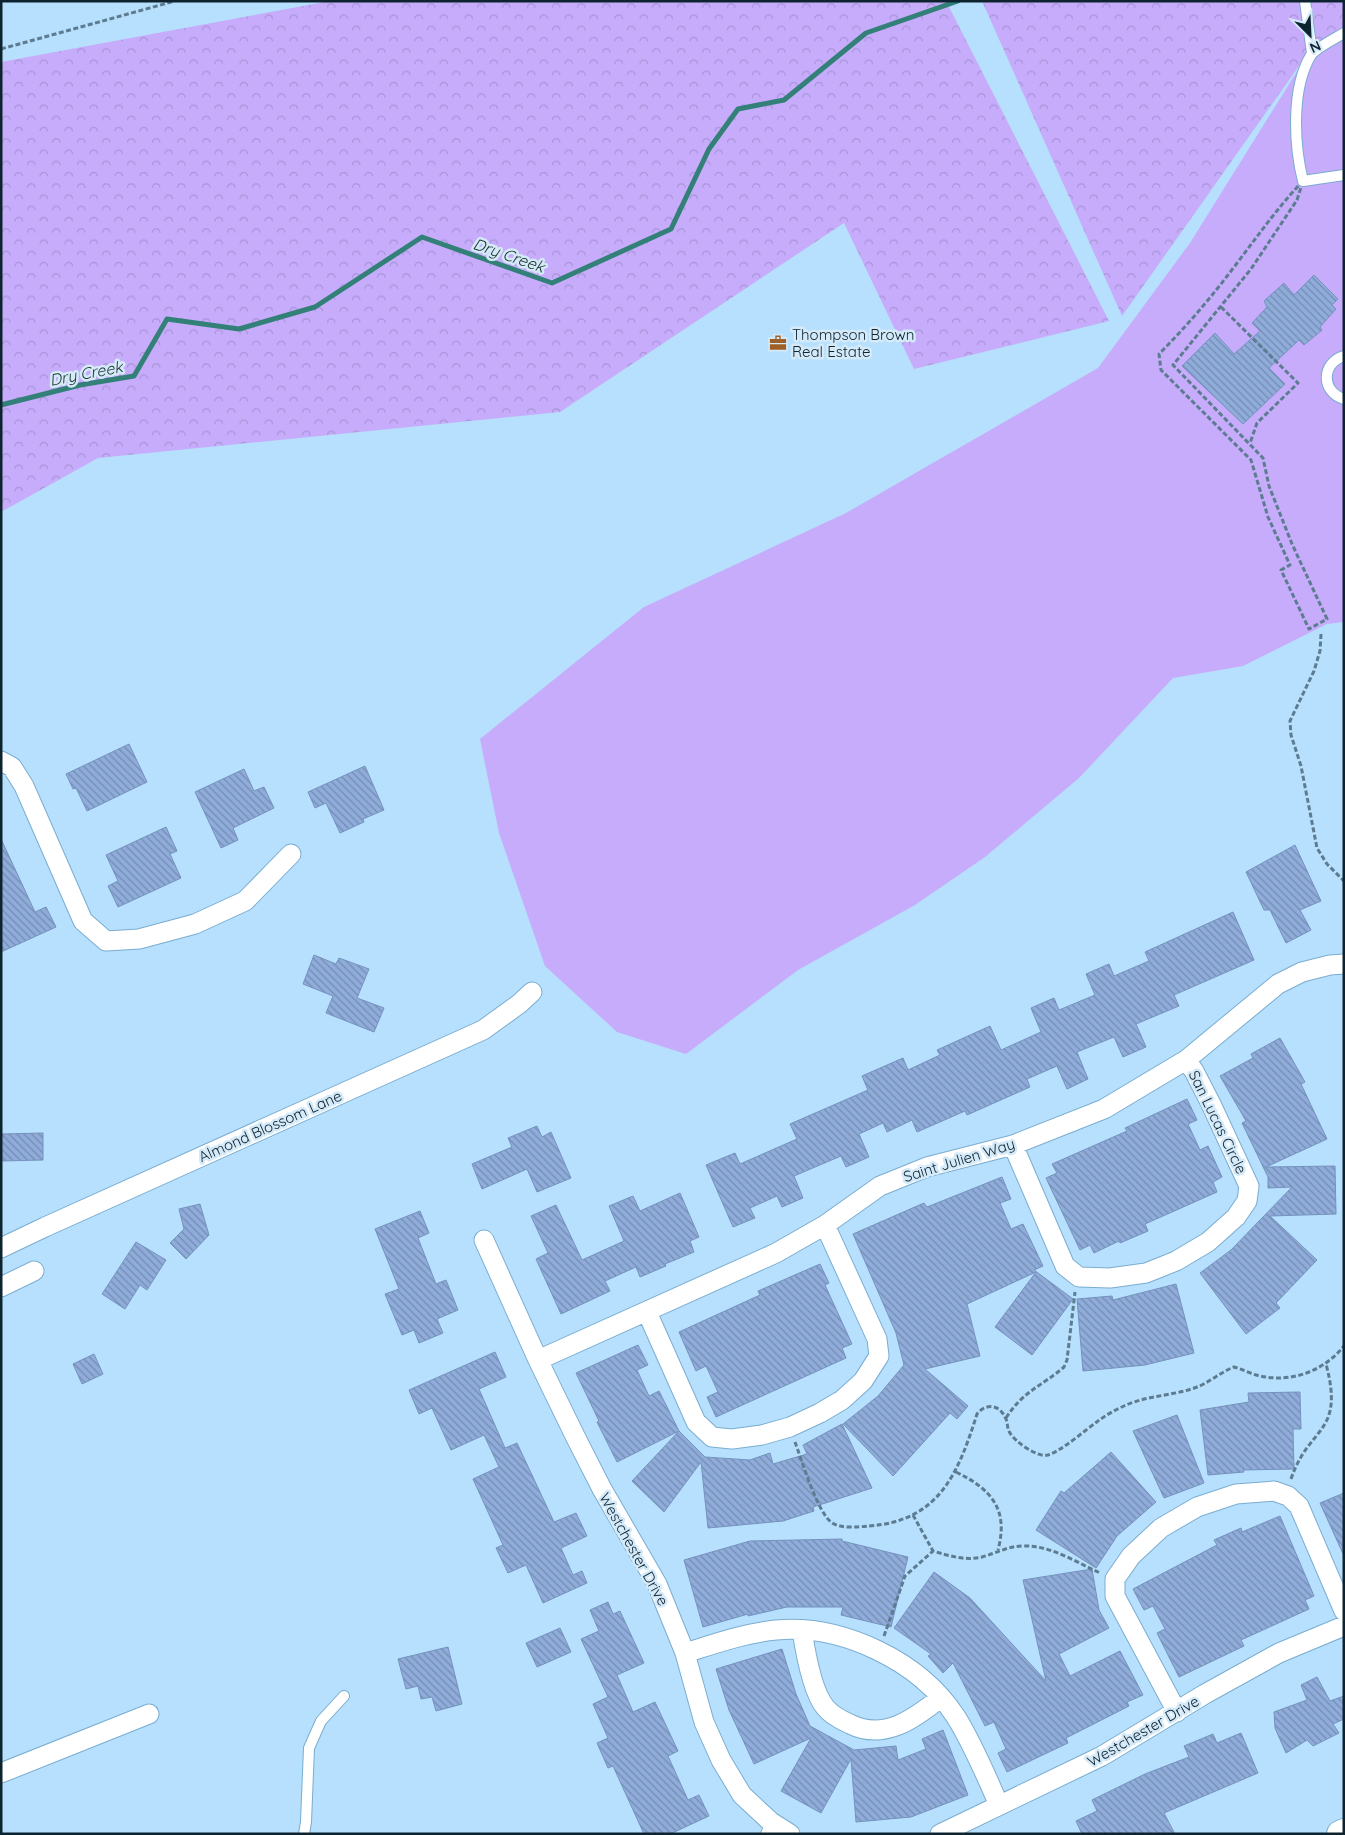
<svg xmlns="http://www.w3.org/2000/svg" width="1345" height="1835" font-family="Quicksand,sans-serif">
<defs>
<pattern id="forest-crowns" width="20" height="18" patternUnits="userSpaceOnUse" patternTransform="scale(1.25)"><rect width="20" height="18" fill="#c6acfb"/><path d="M2 6a3 3 0 1 1 6 0M12 15a3 3 0 1 1 6 0" fill="none" stroke="#a994d7"/></pattern>
<pattern id="building-back-hatch" width="6" height="6" patternUnits="userSpaceOnUse" patternTransform="scale(1.25)"><rect width="6" height="6" fill="#8facda"/><path d="M-1 5l2 2M0 0l6 6M5-1l2 2" fill="none" stroke="#738cb1"/></pattern>
</defs>
<rect width="100%" height="100%" fill="#b6e0fd"/>
<path fill="#c6acfb" d="M1344,29V622L1327,624L1243,666L1173,678L1079,778L985,857L915,905L798,970L686,1054L617,1032L545,966L499,833L480,739L644,607L846,513L1098,368L1190,243L1311,49Z"/>
<path fill="url(#forest-crowns)" d="M330,1H946L1109,321L914,369L844,223L560,412L98,458L1,512V62Z
M982,1H1344V30L1311,49L1122,316Z"/>
<g fill="none" stroke-linecap="round" stroke-linejoin="round">
<path stroke="#328077" stroke-width="5" d="M1,405L80,385L134,376L167,319L239,329L315,307L422,237L552,283L671,229L709,149L738,109L784,100L866,33L958,1"/>
</g>
<path fill="url(#building-back-hatch)" stroke="#7592be" d="M1314,275L1338,299L1332,305L1336,309L1320,327L1322,330L1304,345L1299,340L1269,368L1285,384L1243,424L1182,366L1215,333L1234,354L1260,331L1252,323L1267,307L1264,301L1284,283L1294,295Z
M129,744L147,782L87,811L76,788L73,789L66,774Z
M365,766L384,810L363,819L364,822L340,833L326,803L315,808L308,792Z
M244,769L254,791L264,787L274,808L233,828L238,840L221,848L195,792Z
M166,827L177,851L170,854L181,878L118,907L108,886L118,881L106,855Z
M1,839L35,912L46,907L56,927L1,952Z
M1295,845L1321,901L1300,910L1311,930L1286,943L1270,910H1264L1246,872Z
M1233,912L1254,960L1174,995L1179,1006L1136,1024L1146,1047L1123,1057L1114,1037L1077,1052L1088,1079L1067,1089L1057,1066L1027,1079L1030,1087L967,1115L965,1111L917,1132L912,1120L887,1132L883,1123L859,1134L869,1157L846,1167L841,1156L794,1176L803,1198L782,1207L777,1196L750,1208L755,1218L733,1227L706,1165L735,1153L740,1164L797,1139L790,1124L868,1090L862,1076L903,1058L908,1070L940,1055L937,1050L990,1026L1001,1050L1041,1032L1031,1008L1054,998L1059,1010L1095,995L1086,974L1109,964L1114,976L1149,961L1145,952Z
M314,955L336,964L339,958L369,969L357,998L384,1008L374,1032L326,1013L333,996L303,984Z
M1280,1038L1305,1082L1301,1084L1327,1139L1266,1167L1335,1166L1336,1214L1270,1216L1317,1260L1276,1303L1280,1308L1246,1334L1200,1273L1231,1250L1292,1187L1268,1188V1177L1242,1123L1246,1121L1220,1076L1253,1058L1251,1054Z
M1187,1099L1197,1120L1188,1124L1200,1150L1208,1146L1222,1177L1213,1182L1217,1192L1145,1224L1148,1231L1120,1243L1119,1241L1094,1253L1090,1245L1080,1250L1046,1178L1057,1173L1052,1164L1127,1131L1125,1128Z
M537,1126L542,1137L551,1132L571,1178L537,1192L527,1169L482,1189L472,1164L512,1147L508,1138Z
M43,1133V1160L1,1161V1134Z
M1002,1177L1011,1199L1000,1203L1011,1229L1023,1224L1043,1266L1034,1270L1073,1299L1032,1355L995,1327L1036,1272L967,1304L980,1356L925,1369L968,1406L957,1419L950,1413L893,1476L843,1424L878,1396L904,1365L896,1333L853,1234L924,1203L927,1207Z
M680,1193L699,1237L690,1241L694,1252L665,1264L666,1266L640,1277L636,1267L605,1281L610,1291L561,1314L536,1259L548,1253L531,1216L556,1205L582,1260L624,1241L609,1206L633,1196L640,1211Z
M200,1204L209,1235L186,1259L170,1243L184,1229L179,1209Z
M420,1211L429,1233L418,1238L436,1284L446,1280L458,1310L437,1319L443,1333L419,1343L414,1330L402,1335L385,1294L399,1289L375,1229Z
M136,1242L166,1260L147,1290L140,1285L125,1309L102,1294Z
M820,1264L829,1283L825,1285L852,1344L842,1348L846,1358L716,1417L707,1397L718,1392L706,1366L696,1371L679,1332L760,1295L758,1291Z
M1176,1284L1194,1353L1145,1365L1083,1371L1077,1299L1112,1296L1113,1300Z
M638,1345L648,1365L637,1370L649,1396L659,1391L679,1431L705,1457L750,1460L770,1453L773,1464L807,1454L803,1445L842,1424L872,1488L813,1507L814,1511L783,1521L708,1528L701,1462L664,1512L632,1481L679,1431L617,1462L597,1422L599,1421L576,1373Z
M495,1352L506,1377L479,1389L505,1448L517,1443L554,1522L576,1513L587,1536L561,1548L573,1575L582,1571L587,1583L543,1603L526,1565L508,1573L496,1548L503,1545L473,1479L499,1467L484,1435L451,1450L432,1408L419,1414L409,1390Z
M94,1354L103,1374L82,1384L73,1364Z
M1300,1392L1301,1429H1293L1294,1469L1243,1470L1244,1472L1208,1475L1200,1410L1249,1402L1248,1393Z
M1177,1415L1204,1483L1164,1498L1133,1431Z
M1111,1452L1156,1502L1117,1536L1096,1568L1036,1530L1061,1491L1064,1493Z
M1344,1493V1556L1320,1503Z
M1280,1516L1314,1596L1305,1600L1309,1609L1241,1640L1244,1646L1179,1677L1157,1633L1165,1629L1153,1606L1144,1610L1133,1589L1217,1545L1214,1540L1241,1528L1242,1532Z
M842,1539V1541L908,1557L891,1627L841,1615L843,1607H787L748,1616V1614L703,1627L684,1560L750,1541Z
M1092,1569L1099,1610L1109,1628L1059,1654L1070,1676L1120,1651L1143,1695L1127,1702L1129,1706L1066,1738L1068,1743L1007,1772L998,1753L1006,1749L994,1722L985,1726L953,1663L943,1673L928,1656L931,1654L894,1628L934,1572L970,1598L1046,1681L1023,1580Z
M608,1602L613,1614L620,1611L644,1663L617,1675L633,1712L655,1702L678,1751L668,1756L688,1800L699,1795L709,1816L670,1834H644L613,1766L608,1768L597,1743L608,1738L593,1704L608,1697L581,1639L599,1631L590,1610Z
M560,1628L571,1652L537,1667L526,1643Z
M448,1647L462,1704L436,1711L432,1697L421,1699L418,1686L406,1689L398,1659Z
M782,1649L796,1694L810,1726L854,1750L896,1746L898,1760L926,1749L922,1739L943,1730L968,1795L911,1817L856,1822L851,1759L821,1813L781,1791L811,1738L754,1764L729,1710L716,1669Z
M1317,1677L1330,1701L1344,1696V1719L1333,1724L1339,1733L1313,1746L1307,1740L1286,1753L1275,1728L1274,1712L1307,1700L1301,1685Z
M1241,1733L1258,1773L1164,1813L1175,1834H1082L1076,1821L1097,1811L1092,1800L1145,1774L1189,1757L1184,1746L1213,1734L1217,1743Z"/>
<g fill="none" stroke-linecap="round" stroke-linejoin="round">
<g stroke="#7aadd0" stroke-width="12">
<path id="lane" d="M1305,1L1312,53
M1344,33C1336,38 1316,48 1311,55C1291,88 1294,145 1303,181L1344,175
M1344,356C1321,363 1321,392 1344,399
M304,1834L306,1822L309,1748L321,1721L344,1696
M766,1834L771,1822"/>
</g>
<g stroke="#7aadd0" stroke-width="21">
<path id="street" d="M1,761L12,767L24,786L83,921L106,941L139,939L195,924L245,901L291,854
M1013,1145L1065,1266L1079,1277L1110,1278L1146,1273L1176,1261L1208,1242L1236,1217L1247,1201L1249,1186L1211,1104L1194,1071L1186,1060
M484,1240L538,1360L575,1436L602,1489L657,1584L685,1653L704,1722L721,1760L742,1795L771,1822L790,1834
M1,1248L45,1227L483,1030L519,1004L532,992
M1,1287L34,1271
M647,1312L696,1422L712,1437L732,1439L762,1435L790,1427L820,1413L842,1400L863,1381L879,1356L877,1339L825,1225
M538,1360L776,1253L825,1225L880,1186L927,1167L1013,1145L1104,1109L1186,1060L1278,984L1302,972L1330,965L1344,964
M802,1630C805,1650 812,1691 825,1707C831,1715 841,1720 850,1724C884,1741 914,1719 940,1698
M685,1653C714,1644 745,1633 776,1630C842,1624 920,1661 956,1717C973,1744 986,1776 999,1805
M1177,1712L1115,1596V1579L1131,1556L1161,1528L1197,1507L1236,1494L1274,1491L1288,1496L1299,1506L1344,1611
M1,1773L149,1714
M940,1834L1102,1756L1205,1694L1279,1653L1344,1626"/>
</g>
<g stroke="#7aadd0" stroke-width="28">
<path id="secondary" d="M1340,1834L1344,1832"/>
</g>
<path stroke="#5d7c91" stroke-width="3" stroke-dasharray="5 2.5" stroke-linecap="butt" d="M1,49L175,1
M1303,181L1297,200L1251,269L1173,365L1263,458L1269,486L1292,544L1327,619L1309,629L1281,570L1290,565L1268,517L1251,460L1161,370L1159,354C1185,328 1209,300 1231,271C1255,240 1276,209 1303,181Z
M1221,307L1298,383L1257,423L1250,443
M1321,634L1320,651L1314,671L1290,721L1291,735L1301,766L1317,848L1327,864L1344,881
M1006,1418C1023,1391 1042,1386 1064,1367L1067,1360L1075,1292
M795,1442C802,1461 817,1511 831,1522C839,1529 858,1527 869,1526C939,1521 958,1474 977,1414C986,1403 1000,1404 1006,1419C1008,1424 1007,1429 1010,1433C1015,1442 1038,1458 1048,1455C1063,1450 1084,1431 1098,1421C1106,1415 1115,1410 1124,1406C1147,1395 1174,1396 1197,1387C1210,1382 1221,1372 1234,1367C1242,1369 1249,1373 1256,1375C1289,1384 1323,1372 1344,1346
M956,1472C991,1489 1009,1509 998,1550
M1291,1479C1309,1425 1345,1435 1326,1364
M913,1515L933,1551C950,1556 965,1561 982,1557C997,1553 1008,1546 1023,1546C1050,1545 1076,1562 1100,1573
M884,1636L905,1576L933,1551"/>
<use href="#lane" stroke="#fff" stroke-width="10"/>
<use href="#street" stroke="#fff" stroke-width="19"/>
<use href="#secondary" stroke="#fff" stroke-width="26"/>
</g>
<defs>
<g id="office-bare" transform="scale(1.35)"><path d="M-6-3h4V-5.5h4V-3h4V5H-6ZM-1-4.5V-3h2v-1.5ZM-6 0V1H6V0Z" fill="#9e6027" stroke="#d5eaf9" stroke-width="2.5" paint-order="stroke"/></g>
</defs>
<g fill-rule="evenodd">
<use href="#office-bare" x="778" y="343"/>
</g>
<g text-anchor="middle" dominant-baseline="central" stroke-width="5" stroke-linejoin="round" paint-order="stroke">
<g font-size="15" fill="#0e2330" stroke="#d5eaf9" text-anchor="start">
<text x="792" y="334">Thompson Brown<tspan x="792" dy="17">Real Estate</tspan></text>
</g>
<g font-size="15" fill="#0e2330" stroke="#d5eaf9">
<text transform="translate(1218 1122) rotate(64)">San Lucas Circle</text>
<text transform="translate(270 1126) rotate(-24)">Almond Blossom Lane</text>
<text transform="translate(959 1160) rotate(-17)">Saint Julien Way</text>
<text transform="translate(634 1549) rotate(61)">Westchester Drive</text>
<text transform="translate(1143 1731) rotate(-30)">Westchester Drive</text>
</g>
<g font-size="16" font-style="italic" fill="#213833" stroke="#d5eaf9">
<text transform="translate(509 255) rotate(19)">Dry Creek</text>
<text transform="translate(86 373) rotate(-11)">Dry Creek</text>
</g>
</g>
<rect width="1345" height="1835" fill="none" stroke="#0e2330" stroke-width="5"/>
<g transform="translate(1310 35) rotate(156)" stroke="#d5eaf9" stroke-width="4" paint-order="stroke">
<path d="M0-4L9 19L0 12L-9 19Z" fill="#0e2330"/>
<text y="-8" font-size="14" font-weight="bold" text-anchor="middle" fill="#0e2330">N</text>
</g>
</svg>
